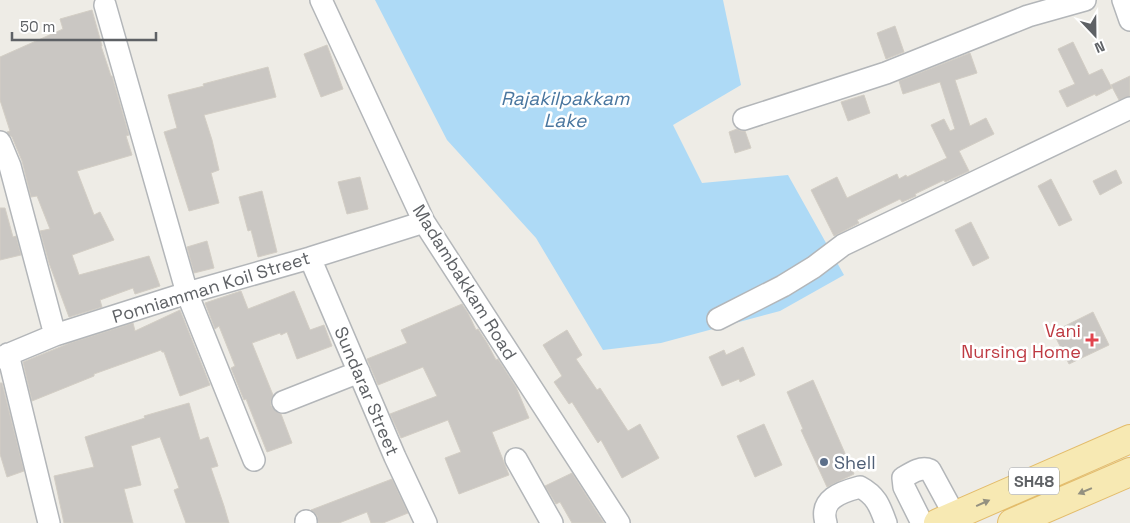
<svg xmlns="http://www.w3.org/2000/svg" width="1130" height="523" font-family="'Space Grotesk',sans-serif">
<rect width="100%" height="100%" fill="#eeece6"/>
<path fill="#aedaf6" d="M375,0H723L741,85L673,125L702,183L788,175L844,275L780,311L661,343L603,350L536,238L447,140Z"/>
<path fill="#cac7c3" stroke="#d3cec5" d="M92,10L102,46H101L111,76H112L129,135L126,136L132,155L77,171L94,215L100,212L114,240L72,255L79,275L149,256L160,286L135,294L133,288L100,300L102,307L69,317L49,263L40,231L50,229L37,196L31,197L22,161L12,137L7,132L10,131L0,100V57L63,29L60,19Z
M895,26L904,52L886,59L877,33Z
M1073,42L1089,75L1102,69L1112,88L1096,96L1095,94L1067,107L1059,91L1075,84L1058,49Z
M327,45L343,89L321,97L304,54Z
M970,53L977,73L955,80L970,126L986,118L994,134L959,151L969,171L945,182L944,180L915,194L916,196L902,202L900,199L857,220L859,223L834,236L811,190L837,177L847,198L897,174L899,179L906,175L907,177L947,158L931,125L944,119L950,131L955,129L940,82L903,94L899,81Z
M268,67L276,97L204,115L212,140L219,170L211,173L219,203L189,211L164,132L177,128L168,95L204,86L203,84Z
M1130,76V96L1119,100L1111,85Z
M864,95L870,113L848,121L841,102Z
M737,129L741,131H745L751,148L735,153L729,132Z
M1116,170L1122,183L1100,195L1093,181Z
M360,177L368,209L347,214L338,182Z
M1051,179L1072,220L1059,226L1038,186Z
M262,191L277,252L258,257L251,230L248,231L239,197Z
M0,208H5L13,237L16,236L21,255L0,260Z
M971,222L989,258L973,266L955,230Z
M207,241L214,268L194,273L187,247Z
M241,291L248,309L294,291L310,330L324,325L332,346L297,359L287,332L281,335L280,333L252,343L273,395L271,401V406L275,411L281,414L292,443L267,452L246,399L244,400L231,368L235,366L219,326L215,329L205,303Z
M462,304L468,313L476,330L478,329L487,343L496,360L498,359L516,387L529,418L492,432L509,475L459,494L445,458L461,452L448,420L401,438L390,414L437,396L423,367L378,385L367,359L407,343L401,330Z
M180,310L210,385L180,396L164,352H162L161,350L94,374V376L32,401L23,362L70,343L133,323L135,331Z
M1093,312L1109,345L1069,364L1053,332Z
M567,330L582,355L576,359L597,390L600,388L628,431L640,424L659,458L622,478L601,440L598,443L572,402L569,404L554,382L562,376L543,345Z
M743,347L755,375L740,382L739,379L722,386L709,357L724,350L726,355Z
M813,380L854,474L827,487L801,430L803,429L787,392Z
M0,383H2L24,471L7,477L0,454Z
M189,403L200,440L208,437L218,466L211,468L224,506L229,523H186L174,490L179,488L160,437L131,446L141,485L124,489L133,523H64L54,476L94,467L85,437L145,418L144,416Z
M764,424L782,465L755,477L737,436Z
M572,473L604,523H572L560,502L556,504L545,486Z
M392,479L408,513L383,523H371L367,512L339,523H318L317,515L311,510Z"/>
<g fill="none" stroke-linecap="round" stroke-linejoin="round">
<g stroke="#b3b6b9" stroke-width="24">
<path id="minor" d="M321,0L424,222L619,523
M1123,0L1130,20
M105,5L187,293L254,460
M744,119L886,73L1028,16L1085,0
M0,142L10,166L55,335
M310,258L395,457L426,523
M718,319L783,286L814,267L843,245L1130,108
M8,354L49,523
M0,358L55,335L187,293L310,258L424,222
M283,402L359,372
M516,459L552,523
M306,521V523
M826,523C819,499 841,492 860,487C877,496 880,507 886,523
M922,523L904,487L903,478C911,473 921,466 930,470L955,516"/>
</g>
<g stroke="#e3bc6b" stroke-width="30">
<path id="major" d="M938,523L1130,439
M1012,523L1130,472"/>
</g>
<use href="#minor" stroke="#fff" stroke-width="21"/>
<use href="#major" stroke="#f7e9b3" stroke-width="28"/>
</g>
<defs><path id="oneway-solid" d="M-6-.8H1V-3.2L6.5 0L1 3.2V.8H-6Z" transform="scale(1.25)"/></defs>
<g fill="#949180">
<use href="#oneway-solid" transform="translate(1085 491) rotate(157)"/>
<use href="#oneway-solid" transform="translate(983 503) rotate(-24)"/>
</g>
<path fill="#e0444e" stroke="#fff" stroke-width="2" d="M1089.5 332.5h5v5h5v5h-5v5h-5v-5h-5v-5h5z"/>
<circle fill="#5c6f8a" stroke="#fff" stroke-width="2" cx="824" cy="462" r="5"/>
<g text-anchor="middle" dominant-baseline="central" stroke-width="5" stroke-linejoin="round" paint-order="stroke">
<rect fill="#fff" stroke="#8e9093" stroke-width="1" x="1009" y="467.5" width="50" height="27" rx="4"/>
<g font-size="16" font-weight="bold" fill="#5e6165">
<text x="1034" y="481">SH48</text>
</g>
<g font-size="18" fill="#5e6165" stroke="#fff">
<text transform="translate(465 282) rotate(58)">Madambakkam Road</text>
<text transform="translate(211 287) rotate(-17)">Ponniamman Koil Street</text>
<text transform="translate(367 391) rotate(67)">Sundarar Street</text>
</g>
<g font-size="18" fill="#be3a42" stroke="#fff" text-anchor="end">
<text x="1081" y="330">Vani<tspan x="1081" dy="21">Nursing Home</tspan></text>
</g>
<g font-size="18" fill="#4e5e75" stroke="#fff" text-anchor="start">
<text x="834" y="462">Shell</text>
</g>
<g font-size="19" font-style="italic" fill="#49769f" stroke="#fff">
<text x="565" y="98">Rajakilpakkam<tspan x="565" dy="22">Lake</tspan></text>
</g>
</g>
<g transform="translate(1095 35) rotate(158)" stroke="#ffffff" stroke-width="4" paint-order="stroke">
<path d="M0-4L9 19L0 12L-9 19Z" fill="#5e6165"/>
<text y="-8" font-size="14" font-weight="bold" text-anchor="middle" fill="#5e6165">N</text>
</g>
<path d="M12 32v8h144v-8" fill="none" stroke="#5e6165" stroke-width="2.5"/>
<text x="20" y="32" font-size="15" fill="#5e6165" stroke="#ffffff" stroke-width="4" paint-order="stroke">50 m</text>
</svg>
